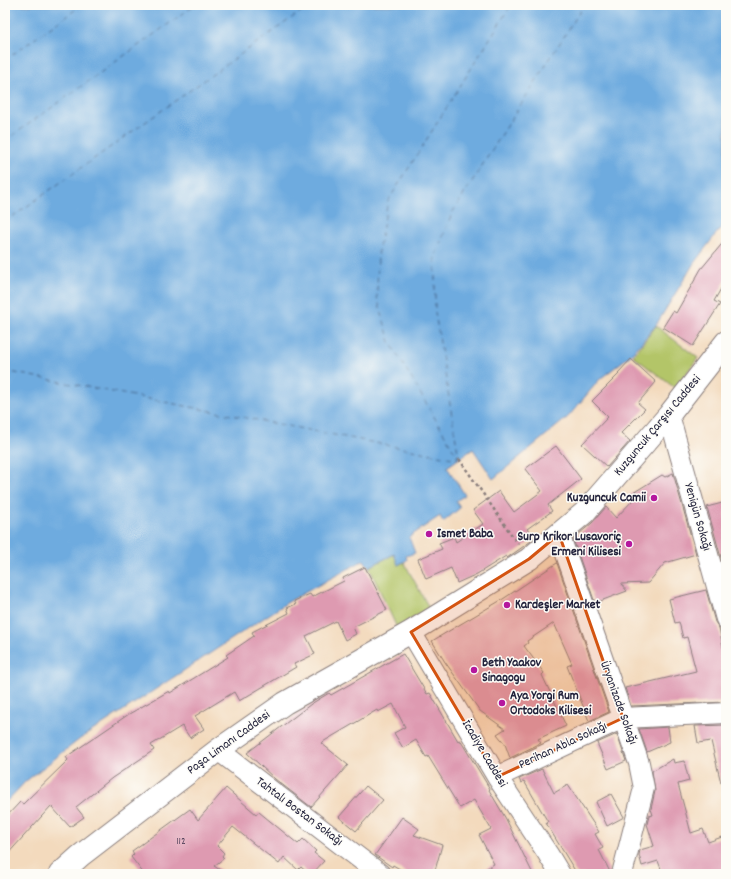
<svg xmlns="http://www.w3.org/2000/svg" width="731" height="879" font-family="Dekko,sans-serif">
<rect width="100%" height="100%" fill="#fdfcf7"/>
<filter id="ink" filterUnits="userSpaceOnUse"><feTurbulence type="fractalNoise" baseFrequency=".025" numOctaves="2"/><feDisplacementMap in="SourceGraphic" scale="8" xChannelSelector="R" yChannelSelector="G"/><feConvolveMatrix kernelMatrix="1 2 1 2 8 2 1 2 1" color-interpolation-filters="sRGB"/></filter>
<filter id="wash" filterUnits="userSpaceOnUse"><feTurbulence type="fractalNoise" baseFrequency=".012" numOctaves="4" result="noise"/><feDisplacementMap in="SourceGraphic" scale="16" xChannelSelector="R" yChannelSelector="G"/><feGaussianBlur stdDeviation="0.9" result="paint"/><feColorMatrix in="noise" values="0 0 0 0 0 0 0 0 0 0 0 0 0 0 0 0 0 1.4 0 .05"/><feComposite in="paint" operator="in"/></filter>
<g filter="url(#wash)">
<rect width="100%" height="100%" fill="#f3dabd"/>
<path fill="#b3c568" stroke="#6a7452" d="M656,326L698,358L675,388L633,356Z
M395,554L398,565L404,562L429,608L397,628L369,567Z"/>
<path fill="#6eabdf" stroke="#48668d" d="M5,5H726V221L694,263L656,325L632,354L600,379L568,417L493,479L473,449L447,467L465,495L456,501L460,508L443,522L440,516L409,537L415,553L406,556L407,560L398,565L394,554L369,567L364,560L288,602L80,739L26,781L5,803Z"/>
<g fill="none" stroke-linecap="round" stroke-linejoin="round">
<path stroke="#40597d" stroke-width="1" stroke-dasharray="5 4" stroke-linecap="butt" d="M5,60L82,5
M5,141L195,5
M5,222L310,5
M5,371L458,459
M459,459L390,342L377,297L378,252L388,201L511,5
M459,459L435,312V257L452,213L584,5"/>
</g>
<g id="blocks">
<path fill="#de9ab1" d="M726,239V280L714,301L720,304L693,346L663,327L673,311L676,313L701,269Z
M631,359L656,382L638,403L645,409L621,433L630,441L607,467L582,444L608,417L592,401L619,374L618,373Z
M556,446L581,479L548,505L552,511L527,529L534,539L507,558L506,556L477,574L457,583L451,568L426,579L418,559L442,549L439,543L454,537L456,542L483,524L473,510L499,491L514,512L542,491L525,469Z
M673,473L696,554L665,563L648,583L621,584L627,591L595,603L573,539L592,523L606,507L616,518L632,501L628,496L662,475L665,477Z
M726,502V572H725L707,507Z
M557,563L609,712L589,721L567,666L572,664L554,623L527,641L528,643L524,646L544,673L542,675L566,726L538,739L541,743L510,758L505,744L497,734L505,729L480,711L445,662L432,641L503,599Z
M365,567L387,610L353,627L356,634L345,640L336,621L306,636L315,654L294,664L296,667L239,701L234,692L195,716L204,729L190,738L182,726L151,745L154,750L112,778L76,807L84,817L70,827L51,806L5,857V818L20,802L23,804L68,760L66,757L129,714L169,691L170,693L228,657L226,655L254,636L252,632L289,613L287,608L296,604L294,601L310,594L312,597L344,581L343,578Z
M706,590L715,622L719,628L726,660V702L631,706L625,688L696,671L687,637L683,638L679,622L675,623L669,599Z
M403,654L427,694L430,693L458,741L460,740L490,789L489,790L506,819L533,874H477L494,864L479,835L491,829L474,800L460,808L428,756L426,757L416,740L403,748L394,733L405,727L393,704L378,712L377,710L321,743L348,765L311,807L275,779L247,753L311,704L329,693L331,695Z
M726,725V782L721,783L711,741L698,743L695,726Z
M668,727L670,742L647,752L639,729Z
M617,734L626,761L608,769L597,743Z
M673,759L674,763L684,761L689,781L678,784L691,833L703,829L708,842L722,837L726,846V874H663L658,861L642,866L639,855L640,850L654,846L647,824L649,816L653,815L651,809L655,791L652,771Z
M542,769L554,793L568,785L599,832L595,834L603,848L599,850L611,874H577L546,823L548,822L524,781L521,783L519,779Z
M366,786L383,800L356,831L339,817Z
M226,788L256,814L259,812L298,844L303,839L316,851L314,853L324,861L312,874H309L301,867L298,870L284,857L279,864L233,827L217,846L224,853L222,856L224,858L214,866L226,874H144L131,857L134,854L132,851L190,809L198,820Z
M611,794L624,817L607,826L596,802Z
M402,817L419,829L414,835L442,845L434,874H408L393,865L392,867L375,855Z"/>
</g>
</g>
<g filter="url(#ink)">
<use href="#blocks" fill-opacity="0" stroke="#8a7e7c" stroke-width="1"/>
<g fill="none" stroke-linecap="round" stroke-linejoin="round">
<g stroke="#8a7e7c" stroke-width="22">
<path id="minor" d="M669,415L726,619
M559,534L639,763L644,788L622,874
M411,632L497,777L548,854L560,874
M218,750L380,874
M497,777L623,718L726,713"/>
</g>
<g stroke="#8a7e7c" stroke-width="24">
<path id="major" d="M60,874L80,856L218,750L285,703L411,632L529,559L584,513L669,415L726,342"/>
</g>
<path stroke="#8a7e7c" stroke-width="2.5" stroke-dasharray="3 3" stroke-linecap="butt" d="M459,459L518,544"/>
<use href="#minor" stroke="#fff" stroke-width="20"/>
<use href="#major" stroke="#fff" stroke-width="22"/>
</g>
</g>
<path fill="#d45411" fill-opacity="0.2" stroke="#d45411" stroke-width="3" stroke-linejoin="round" d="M559,534L623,718L497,777L411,632L529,559Z"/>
<g fill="#b5179e" stroke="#fdfcf7" stroke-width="1.5">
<circle cx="654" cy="498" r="4"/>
<circle cx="429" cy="534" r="4"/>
<circle cx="629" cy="544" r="4"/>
<circle cx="507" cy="605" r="4"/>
<circle cx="474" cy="670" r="4"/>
<circle cx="502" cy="703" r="4"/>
</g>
<g text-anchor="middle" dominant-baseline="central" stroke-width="3" stroke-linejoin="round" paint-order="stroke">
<g font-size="11" fill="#514058">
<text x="181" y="842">112</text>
</g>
<g font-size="13" fill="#22223b" stroke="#fdfcf7">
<text transform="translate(658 426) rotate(-50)">Kuzguncuk Çarşısı Caddesi</text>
<text transform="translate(697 517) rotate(74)">Yenigün Sokağı</text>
<text transform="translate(618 703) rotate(70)">Üryanizade Sokağı</text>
<text transform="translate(229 743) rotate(-36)">Paşa Limanı Caddesi</text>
<text transform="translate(563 746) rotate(-25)">Perihan Abla Sokağı</text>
<text transform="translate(484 754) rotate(59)">İcadiye Caddesi</text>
<text transform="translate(299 812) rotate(37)">Tahtalı Bostan Sokağı</text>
</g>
<g font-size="13" font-weight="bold" fill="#22223b" stroke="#fdfcf7" text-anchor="start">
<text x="646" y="498" text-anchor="end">Kuzguncuk Camii</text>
<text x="437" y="534">Ismet Baba</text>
<text x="621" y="537" text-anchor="end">Surp Krikor Lusavoriç<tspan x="621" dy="15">Ermeni Kilisesi</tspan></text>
<text x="515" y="605">Kardeşler Market</text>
<text x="482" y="663">Beth Yaakov<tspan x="482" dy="15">Sinagogu</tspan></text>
<text x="510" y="696">Aya Yorgi Rum<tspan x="510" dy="15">Ortodoks Kilisesi</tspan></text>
</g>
</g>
<rect width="731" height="879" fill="none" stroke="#fdfcf7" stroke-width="20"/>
</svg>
